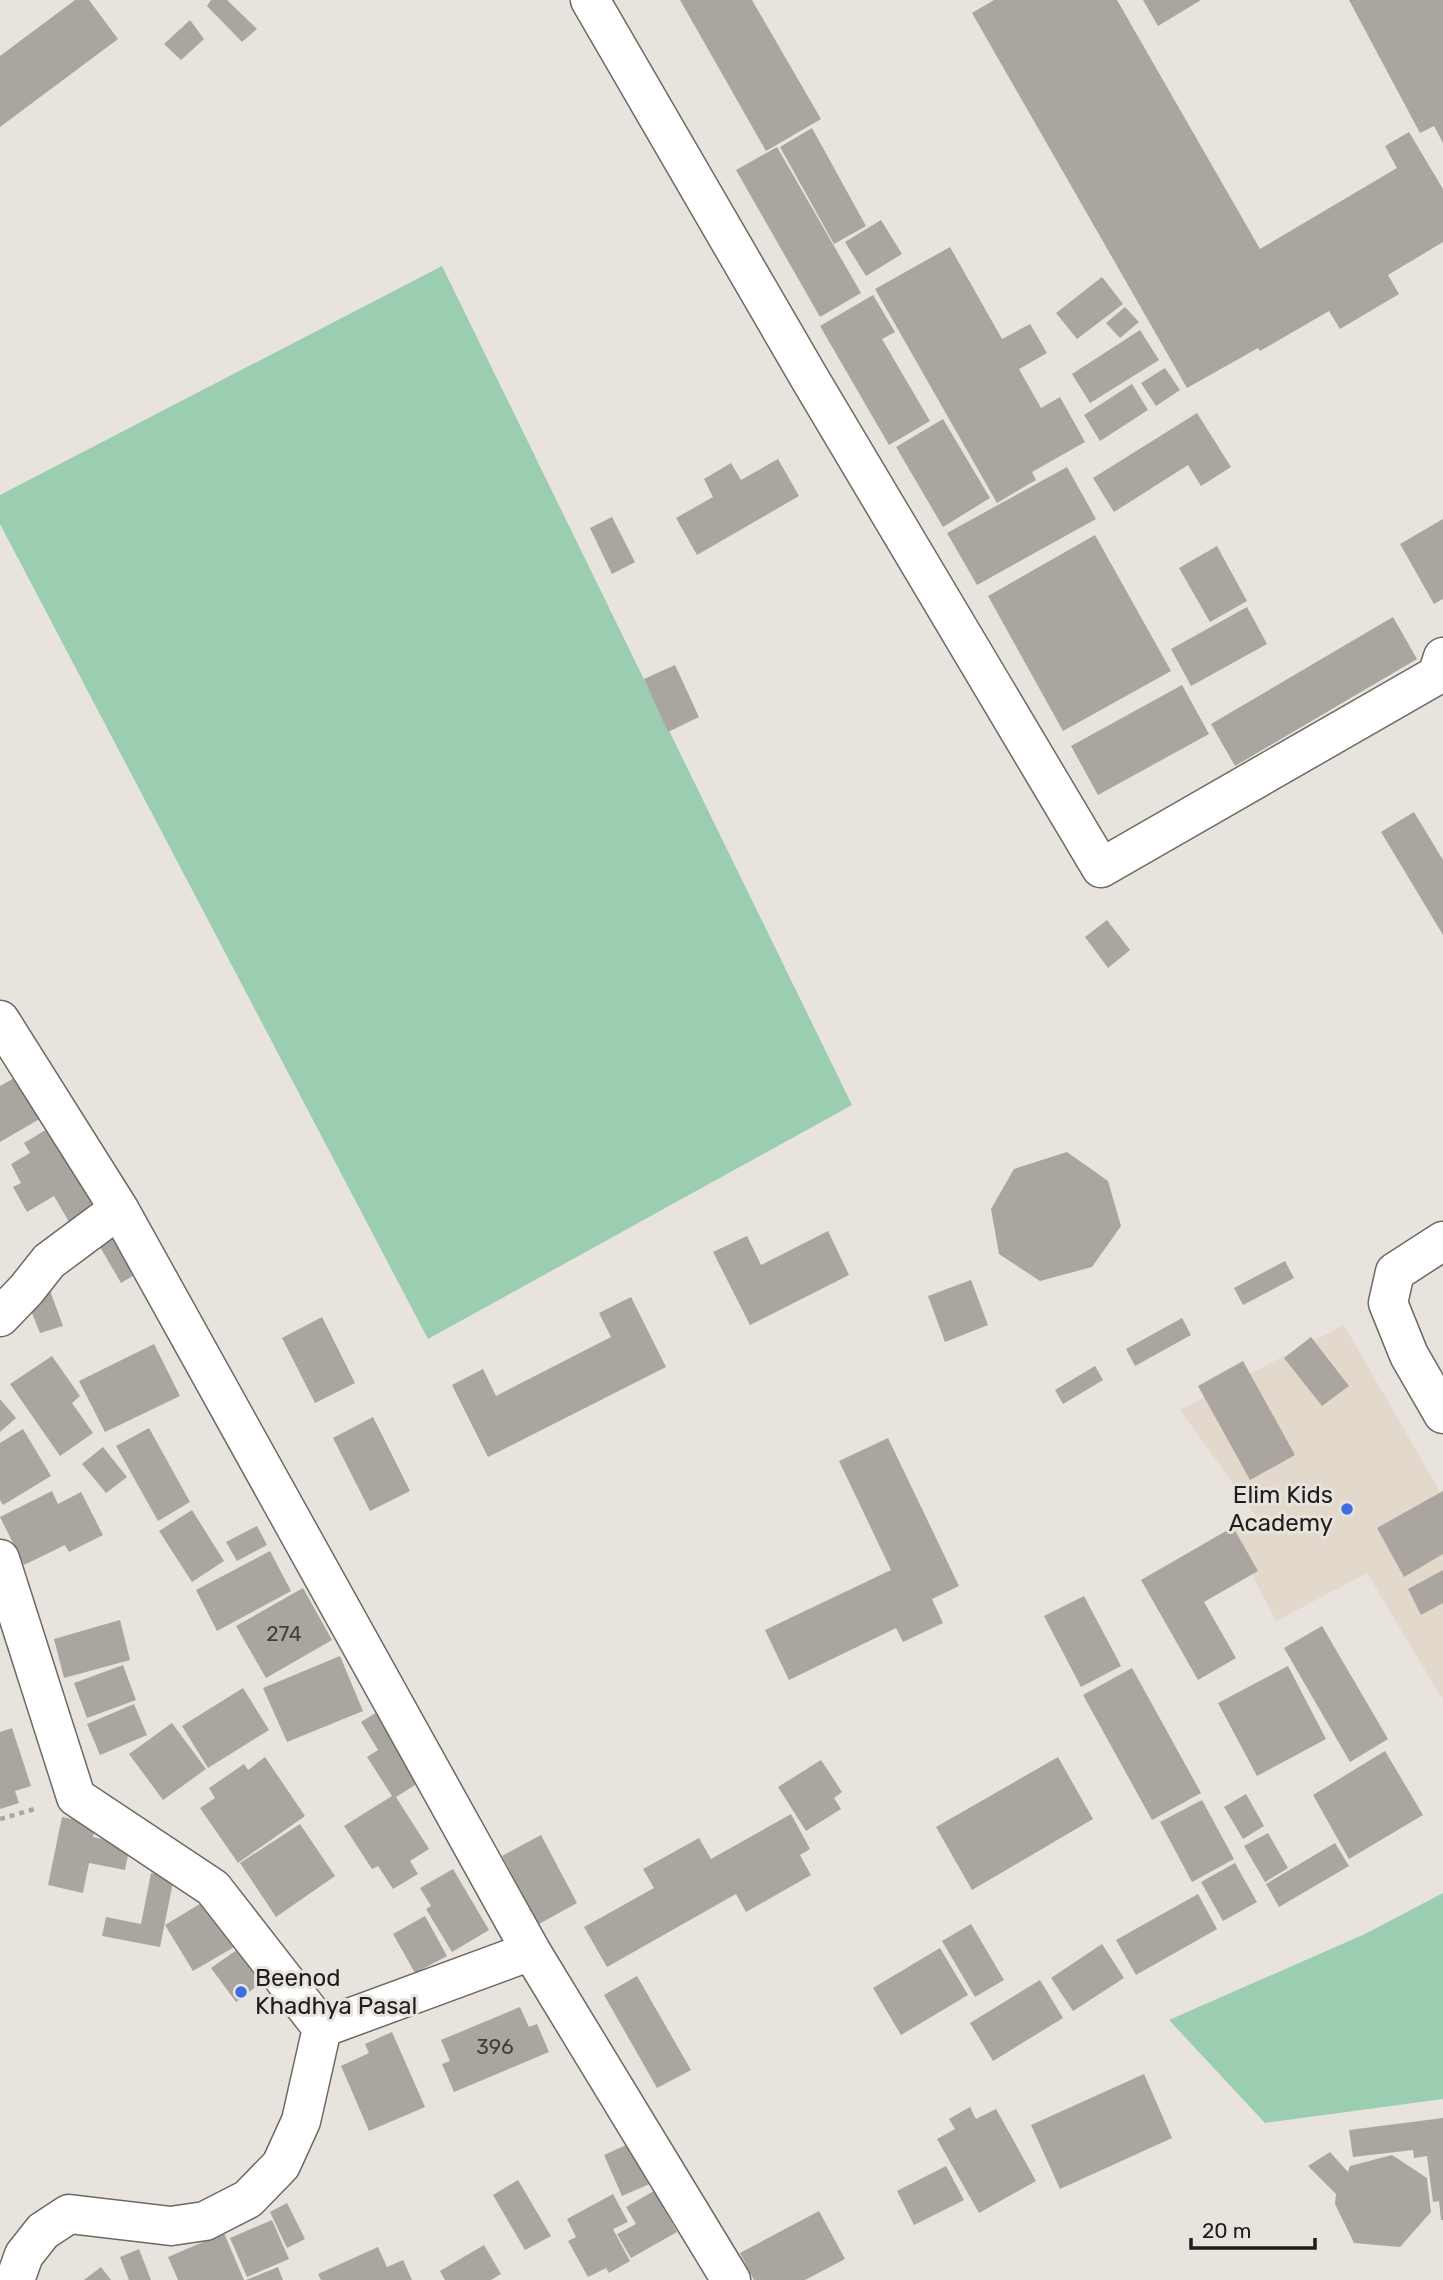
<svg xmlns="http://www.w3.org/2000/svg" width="1443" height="2280" font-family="Rubik,sans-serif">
<rect width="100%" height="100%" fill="#e8e3dd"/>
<path fill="#e2d9cc" d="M1344,1325L1443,1497V1700L1367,1573L1276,1621L1228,1529L1259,1520L1180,1410Z"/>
<path fill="#9bceb0" d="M442,266L852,1105L428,1339L0,524V495Z
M1443,1893V2099L1265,2123L1169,2020L1365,1934Z"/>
<path fill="#aaa59f" d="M75,0H89L118,39L0,127V56Z
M211,0H227L257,29L242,42L207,6Z
M680,0H752L821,119L766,151Z
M994,0H1117L1260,249L1397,168L1385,146L1409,132L1443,189V242L1388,275L1399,294L1340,329L1329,311L1260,351L1258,348L1187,388L972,13Z
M1143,0H1201L1158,26Z
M1349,0H1443V143L1434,126L1420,133Z
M190,20L204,39L181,60L164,44Z
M812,128L866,226L834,244L780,147Z
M777,147L861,293L820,317L736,170Z
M881,220L902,254L866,276L845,242Z
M950,247L1002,339L1030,324L1047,353L1019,369L1041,408L1060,397L1085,442L1032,472L1036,480L997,503L875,289Z
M1102,277L1123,304L1077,339L1056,313Z
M873,295L895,332L882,339L930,421L889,445L820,326Z
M1125,307L1139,322L1120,338L1106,323Z
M1140,330L1159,360L1090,403L1072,374Z
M1165,368L1180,390L1156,406L1141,383Z
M1132,384L1148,410L1100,441L1084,415Z
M1197,413L1231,467L1201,486L1188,465L1114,512L1093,478Z
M943,419L990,498L943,527L896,447Z
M778,459L799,496L697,555L676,518L713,497L704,479L731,463L741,480Z
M1067,467L1096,519L977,585L947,533Z
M612,517L635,562L612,574L590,528Z
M1443,519V599L1434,604L1400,544Z
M1095,535L1171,671L1063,731L988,596Z
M1217,546L1247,601L1210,622L1179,568Z
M1247,607L1267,644L1191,686L1171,649Z
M1393,617L1417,659L1235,766L1211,724Z
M675,665L699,717L668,732L644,679Z
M1182,685L1209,734L1098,795L1071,746Z
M1414,812L1443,860V935L1381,832Z
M1107,920L1130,950L1108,968L1085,937Z
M18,1076L43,1117L0,1142V1086Z
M47,1129L94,1208L69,1222L54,1196L27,1212L13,1187L21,1183L11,1164L30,1153L24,1143Z
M1067,1152L1108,1181L1121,1226L1092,1267L1040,1281L999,1254L991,1209L1014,1169Z
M115,1229L141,1271L121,1283L96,1240Z
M828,1231L849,1275L750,1325L713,1252L747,1236L761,1265Z
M1285,1261L1294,1278L1243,1305L1234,1288Z
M971,1280L988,1325L945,1342L928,1296Z
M49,1288L63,1326L40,1333L28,1303Z
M631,1297L666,1367L488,1457L452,1385L483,1369L496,1396L611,1337L599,1313Z
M322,1317L355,1383L315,1403L282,1338Z
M1182,1318L1191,1335L1135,1366L1126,1349Z
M1311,1337L1349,1386L1322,1406L1284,1358Z
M154,1344L180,1396L105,1432L79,1381Z
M52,1356L80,1396L72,1403L93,1433L60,1456L10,1384Z
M1243,1361L1295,1455L1250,1480L1198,1386Z
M1095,1366L1103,1380L1063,1404L1055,1390Z
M0,1399L16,1418L0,1432Z
M373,1417L410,1491L370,1511L333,1438Z
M149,1428L190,1502L158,1521L116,1446Z
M23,1429L51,1476L3,1505L0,1500V1443Z
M888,1438L959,1586L932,1599L943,1623L903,1642L896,1628L789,1680L765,1630L891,1570L839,1461Z
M103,1447L127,1477L106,1493L82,1464Z
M52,1491L58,1504L81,1492L103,1535L69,1552L65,1545L24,1565L0,1517Z
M1443,1491V1554L1404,1577L1377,1528Z
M192,1510L224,1561L192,1582L159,1531Z
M257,1526L267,1545L237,1561L226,1542Z
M1233,1527L1258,1571L1204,1602L1236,1658L1198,1680L1141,1580Z
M270,1551L291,1591L217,1631L196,1590Z
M1443,1570V1603L1421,1615L1408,1589Z
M303,1588L332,1640L266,1678L236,1626Z
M1084,1596L1121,1666L1081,1687L1044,1616Z
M120,1620L130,1660L64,1678L54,1639Z
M1322,1626L1388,1739L1350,1762L1284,1648Z
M340,1656L363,1711L287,1742L263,1688Z
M123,1665L136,1700L87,1718L74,1683Z
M1288,1666L1326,1739L1257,1776L1218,1703Z
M1132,1668L1201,1793L1152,1820L1083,1695Z
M243,1688L269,1730L208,1768L182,1726Z
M134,1704L147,1735L100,1755L87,1724Z
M379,1711L423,1780L396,1797L429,1849L410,1861L418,1874L393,1889L378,1866L372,1869L344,1826L392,1796L367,1757L378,1750L361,1722Z
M172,1723L206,1769L163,1800L129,1754Z
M12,1728L31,1786L15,1791L19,1803L0,1809V1732Z
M1385,1751L1423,1815L1349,1859L1313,1795Z
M265,1757L305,1816L238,1863L200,1808L215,1798L209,1788L244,1764L248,1770Z
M1058,1757L1093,1819L972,1890L936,1827Z
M821,1760L842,1792L834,1798L841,1809L806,1831L778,1787Z
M1246,1794L1264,1826L1243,1839L1224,1807Z
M1202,1800L1234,1859L1192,1882L1160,1822Z
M791,1814L810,1849L800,1855L811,1875L746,1912L736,1894L607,1967L584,1927L654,1888L643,1869L699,1838L711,1859Z
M62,1817L96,1824L93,1837L130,1845L125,1870L89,1863L83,1893L48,1885Z
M300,1824L335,1876L276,1917L240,1863Z
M1268,1833L1288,1868L1265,1882L1244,1846Z
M541,1835L577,1903L539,1924L502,1856Z
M1335,1843L1349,1866L1279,1907L1266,1884Z
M1235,1863L1257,1902L1223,1921L1201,1882Z
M453,1869L489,1930L452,1952L426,1909L431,1906L420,1888Z
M151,1873L174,1877L160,1947L102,1936L106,1917L141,1924Z
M1198,1894L1217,1929L1136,1975L1116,1940Z
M208,1899L236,1946L193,1971L165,1925Z
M425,1916L447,1956L415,1973L393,1934Z
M971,1924L1004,1980L975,1997L942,1941Z
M1102,1944L1124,1978L1073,2011L1051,1978Z
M241,1947L265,1980L236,2002L211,1968Z
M940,1948L968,1995L901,2035L873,1988Z
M637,1976L691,2070L657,2088L604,1995Z
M1040,1980L1063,2018L993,2061L970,2023Z
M520,2007L529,2027L537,2024L549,2052L454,2092L442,2064L450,2061L441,2040Z
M392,2032L425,2107L369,2131L341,2066L369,2053L365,2044Z
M1144,2074L1172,2138L1060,2189L1031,2125Z
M970,2107L976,2119L996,2109L1036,2181L979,2213L937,2139L955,2129L949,2119Z
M1443,2118V2220H1441L1439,2201L1433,2202L1427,2156L1414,2158L1413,2150L1353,2157L1349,2130Z
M635,2141L654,2182L622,2196L604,2155Z
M1330,2152L1348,2172L1350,2166L1392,2155L1427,2178L1431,2212L1400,2247L1354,2243L1335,2204L1336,2194L1308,2166Z
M946,2166L964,2200L914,2225L897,2191Z
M518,2180L551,2236L525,2250L493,2195Z
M654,2191L677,2232L631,2258L617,2234L636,2224L626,2207Z
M613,2194L628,2222L613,2229L630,2261L609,2273L606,2268L588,2277L568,2241L576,2237L567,2219Z
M287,2203L305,2239L287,2248L270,2212Z
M819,2211L845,2259L805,2280H754L740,2253Z
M272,2220L289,2259L247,2277L230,2238Z
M224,2233L244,2280H178L168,2257Z
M484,2245L501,2274L491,2280H445L440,2271Z
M378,2247L387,2267L403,2260L412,2280H321L318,2274Z
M139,2249L151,2280H129L120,2257Z
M101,2267L111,2280H84Z
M278,2267L283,2280H246Z"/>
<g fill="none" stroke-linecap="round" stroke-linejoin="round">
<g stroke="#6d6963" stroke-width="41">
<path id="minor" d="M590,0L810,379L1101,868L1437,675L1443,657
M0,1020L119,1209L531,1951L731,2280
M1443,1241L1395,1272L1388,1303L1409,1355L1443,1414
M0,1317L26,1290L49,1261L119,1209
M0,1559L76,1797L213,1888L322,2028L531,1951
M15,2280L24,2255L43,2231L69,2214L171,2226L205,2221L248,2199L281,2165L301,2121L322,2028"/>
</g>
<path stroke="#a9a5a0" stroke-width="4.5" stroke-dasharray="5 5" stroke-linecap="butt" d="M0,1819L38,1808"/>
<use href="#minor" stroke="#fff" stroke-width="38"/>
</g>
<g fill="#3d6edf" stroke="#e8e3dd" stroke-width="2.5">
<circle cx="1347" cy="1509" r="7"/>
<circle cx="241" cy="1992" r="7"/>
</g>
<g text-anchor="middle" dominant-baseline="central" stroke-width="6" stroke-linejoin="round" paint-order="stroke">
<g font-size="21" fill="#42403d">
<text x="284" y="1633">274</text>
<text x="495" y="2046">396</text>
</g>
<g font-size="24" fill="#201e1c" stroke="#e8e3dd" text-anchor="end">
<text x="1333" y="1495">Elim Kids<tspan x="1333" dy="28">Academy</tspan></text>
<text x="255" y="1978" text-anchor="start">Beenod<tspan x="255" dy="28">Khadhya Pasal</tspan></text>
</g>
</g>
<path d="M1191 2238v10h124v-10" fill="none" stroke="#201e1c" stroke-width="3.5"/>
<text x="1202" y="2238" font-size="21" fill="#201e1c" stroke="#e8e3dd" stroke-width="5" paint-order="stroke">20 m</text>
</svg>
